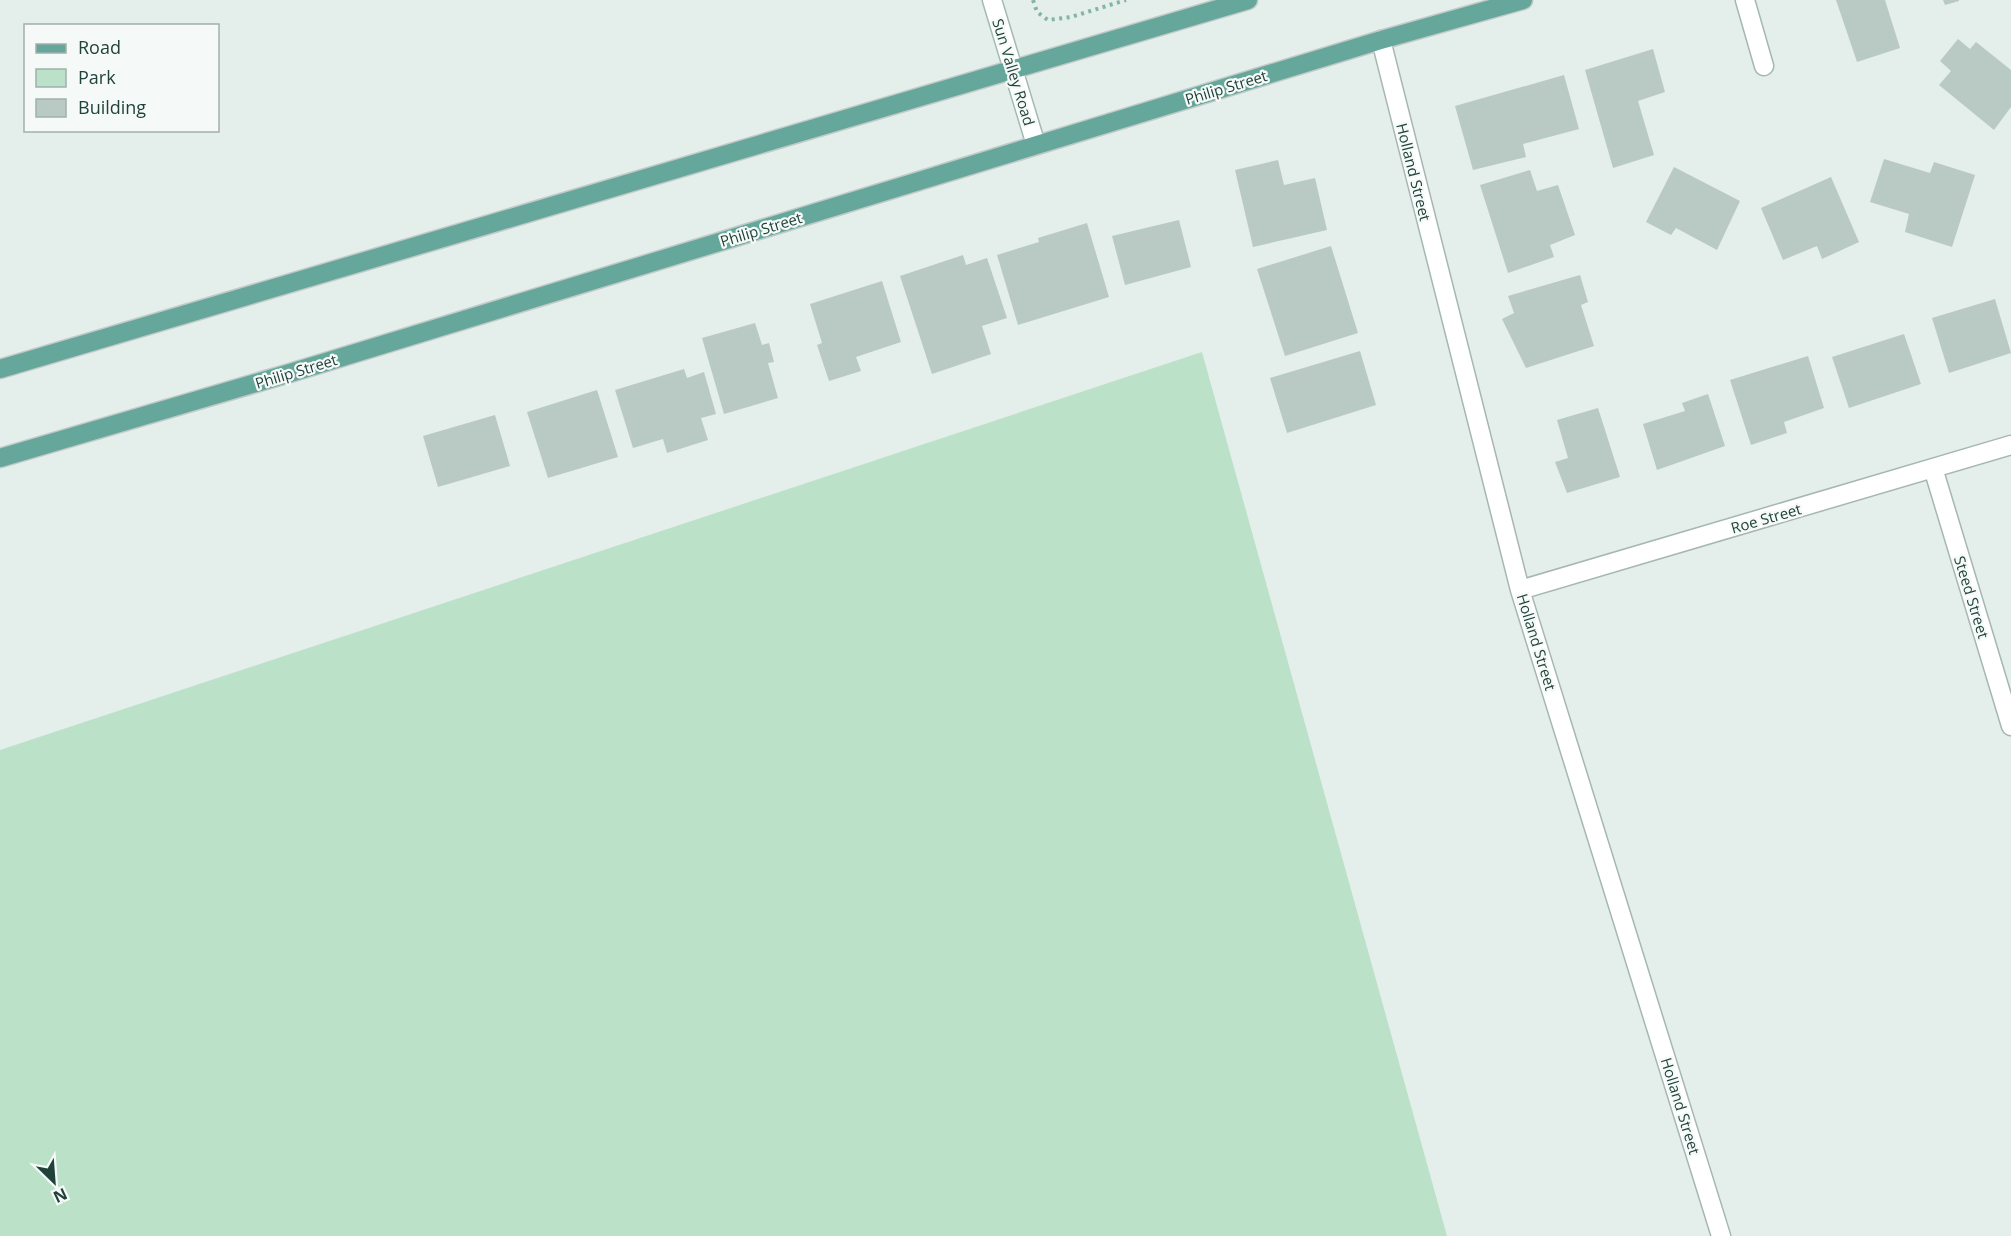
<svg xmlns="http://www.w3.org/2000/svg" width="2011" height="1236" font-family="'Open Sans',sans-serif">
<rect width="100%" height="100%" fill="#e4eeea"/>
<path fill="#bbe1c8" d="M1202,352L1447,1236H0V750Z"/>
<path fill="#b9cac4" d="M1836,0H1885L1900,48L1857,62Z
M1943,0H1959V1L1945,5Z
M1958,39L1970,49L1976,42L2011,70V107L1994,130L1939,85L1951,71L1940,61Z
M1653,49L1665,92L1638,101L1654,155L1613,168L1585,70Z
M1564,75L1579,129L1523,144L1526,157L1473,170L1455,106Z
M1884,159L1930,173L1934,162L1975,175L1952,247L1905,232L1909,214L1870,202Z
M1278,160L1284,185L1315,178L1327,230L1253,247L1235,170Z
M1674,167L1740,201L1717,250L1676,228L1671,235L1646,222Z
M1530,170L1537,191L1558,185L1575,235L1550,245L1554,257L1508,273L1480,185Z
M1831,177L1859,242L1822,259L1817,246L1783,260L1761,208Z
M1179,220L1191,267L1125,285L1112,236Z
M1087,223L1109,297L1018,325L997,255L1039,242L1038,238Z
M1331,246L1358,333L1285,356L1257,269Z
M963,255L966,265L987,258L1007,318L982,326L991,354L932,374L900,276Z
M1580,275L1588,302L1581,305L1594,346L1526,368L1502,319L1514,313L1508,296Z
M882,281L901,342L856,357L861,371L829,381L817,345L822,343L810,304Z
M1995,299L2011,353L1949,373L1932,318Z
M755,323L762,345L769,343L774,362L768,363L778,398L724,414L702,338Z
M1904,334L1921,384L1849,408L1832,357Z
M1360,351L1376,405L1287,433L1270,378Z
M1808,356L1824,408L1784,422L1787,433L1751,445L1730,380Z
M684,369L687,378L704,372L716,414L701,418L708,440L667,453L663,439L633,448L615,390Z
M597,390L618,457L548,478L527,412Z
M1708,394L1725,446L1657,470L1643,424L1685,411L1682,403Z
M1598,408L1620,477L1567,493L1555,462L1568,458L1557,420Z
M495,415L510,466L438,487L423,436Z"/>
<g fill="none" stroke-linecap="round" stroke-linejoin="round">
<g stroke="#a6b7b2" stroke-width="21">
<path id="street" d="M1745,0L1764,66
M1381,40L1520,590L1721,1236
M1933,468L2011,726
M1520,590L2011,445"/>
</g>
<g stroke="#a1bbb3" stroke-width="21">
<path id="secondary" d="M992,0L1036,145"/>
</g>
<g stroke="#c1cac8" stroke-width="21">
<path id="primary" d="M0,369L1248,0
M0,458L290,373L1381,40L1523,0"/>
</g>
<path stroke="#82b4a8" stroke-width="4" stroke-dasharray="3 4.5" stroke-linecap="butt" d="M1033,0L1037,12L1048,20L1071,17L1126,0"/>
<use href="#street" stroke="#fff" stroke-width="18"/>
<use href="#secondary" stroke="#fff" stroke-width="18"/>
<use href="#primary" stroke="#65a79a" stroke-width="18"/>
</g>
<g text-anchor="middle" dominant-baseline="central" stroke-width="4.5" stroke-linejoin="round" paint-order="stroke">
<g font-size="15" fill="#21423b" stroke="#f5faf8">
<text transform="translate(1014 72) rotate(73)">Sun Valley Road</text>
<text transform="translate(1226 87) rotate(-17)">Philip Street</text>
<text transform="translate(1414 172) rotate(76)">Holland Street</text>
<text transform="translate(761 229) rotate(-17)">Philip Street</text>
<text transform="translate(296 371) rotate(-17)">Philip Street</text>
<text transform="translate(1766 518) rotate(-16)">Roe Street</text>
<text transform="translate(1972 597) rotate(73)">Steed Street</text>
<text transform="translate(1537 642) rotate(73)">Holland Street</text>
<text transform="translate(1681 1106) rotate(73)">Holland Street</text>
</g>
</g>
<rect x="24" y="24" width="195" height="108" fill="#f5faf8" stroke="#a0b0ac" stroke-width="1.5"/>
<rect x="36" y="44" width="30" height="9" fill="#65a79a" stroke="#a0b0ac" stroke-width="1.5"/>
<text x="78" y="54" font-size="18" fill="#21423b">Road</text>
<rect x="36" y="69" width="30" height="18" fill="#bbe1c8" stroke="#a0b0ac" stroke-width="1.5"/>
<text x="78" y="84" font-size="18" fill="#21423b">Park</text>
<rect x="36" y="99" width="30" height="18" fill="#b9cac4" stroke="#a0b0ac" stroke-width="1.5"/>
<text x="78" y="114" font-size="18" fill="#21423b">Building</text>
<g transform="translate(54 1182) rotate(155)" stroke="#f5faf8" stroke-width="4.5" paint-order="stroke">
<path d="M0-4.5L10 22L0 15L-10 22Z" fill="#21423b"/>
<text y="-9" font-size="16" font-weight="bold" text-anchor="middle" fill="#21423b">N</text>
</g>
</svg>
